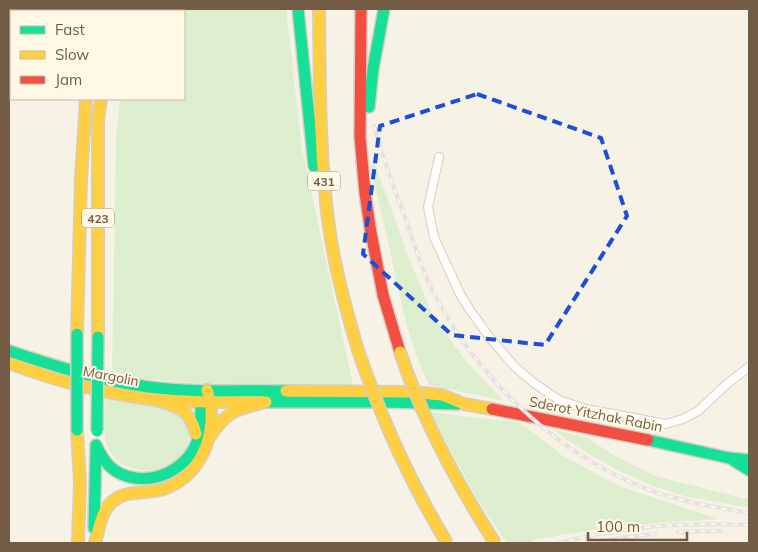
<svg xmlns="http://www.w3.org/2000/svg" width="758" height="552" font-family="Mulish,sans-serif">
<rect width="100%" height="100%" fill="#f6f2e5"/>
<path fill="#ddeece" d="M143,9H286L302,149L353,385C273,386 192,386 112,375L116,137L120,99H184V11H142Z
M374,161L408,256L432,314L465,360L504,401L429,385C408,341 399,294 389,246C383,220 377,194 370,168Z
M106,396C126,400 172,405 185,420C190,425 190,432 189,438C181,481 112,481 105,438C103,425 105,410 106,396Z
M430,412L521,423L563,456L619,486L718,519L616,526L538,539L527,543H507L477,499Z
M552,429L588,438L615,456L655,476L742,498L749,499V508L685,496L650,485L617,470L576,446Z"/>
<g fill="none" stroke-linecap="round" stroke-linejoin="round">
<g stroke="#d7cfc3" stroke-width="10">
<path id="street" d="M439,157L428,207L434,237L460,294L470,310L490,338L515,367L534,383L559,400L586,409L666,424L683,419L698,411L728,383L749,367"/>
</g>
<g stroke="#d6cec1" stroke-width="14">
<path id="fast" d="M298,9L314,166
M112,11L113,9
M369,107L373,69L384,9
M9,351C55,366 101,381 149,387C194,393 240,390 286,391
M264,402H385L457,404
M648,440L729,458L749,460
M96,445C104,463 114,475 135,478C163,482 192,464 199,435C203,418 197,407 207,390
M733,460L749,470
M94,528L96,448"/>
</g>
<g stroke="#d6cec1" stroke-width="14">
<path id="slow" d="M319,9C320,82 319,155 329,227C335,269 346,310 358,350
M126,11L127,9
M77,334L81,179L86,99
M98,337V120L101,99
M9,363C54,380 101,393 150,399C187,403 226,402 264,402
M286,391L410,392L442,395L464,404L492,409
M151,399C174,405 190,407 196,434
M77,430L80,481L78,543
M209,438C226,411 236,409 266,402
M95,543C99,529 101,511 113,501C126,490 144,494 160,490C202,479 220,429 207,390"/>
</g>
<g stroke="#d6cec1" stroke-width="14">
<path id="jam" d="M361,9L360,137L365,193L370,227L383,295L400,352
M492,409L648,440"/>
</g>
<use href="#street" stroke="#fefdfb" stroke-width="8"/>
<use href="#fast" stroke="#16e098" stroke-width="11"/>
<use href="#slow" stroke="#ffcf43" stroke-width="11"/>
<use href="#jam" stroke="#f24e42" stroke-width="11"/>
<g stroke="#e4e0e3" stroke-width="4">
<path id="rail" d="M374,126C383,159 395,191 407,223C416,250 425,278 439,303C487,389 567,462 661,494C690,503 719,508 749,513
M678,532L720,531
M558,543C574,540 590,535 607,533C654,524 702,523 749,525
M596,543L628,537L655,534"/>
</g>
<use href="#rail" stroke="#fff8e5" stroke-width="2" stroke-dasharray="5.5" stroke-linecap="butt"/>
<g stroke="#d5cdc2" stroke-width="14" stroke-linecap="butt">
<path id="fast-bridge" d="M77,334V430
M97,431L98,337"/>
</g>
<g stroke="#d5cdc2" stroke-width="14" stroke-linecap="butt">
<path id="slow-bridge" d="M358,350C381,418 410,482 447,543
M400,352C423,421 456,482 495,543"/>
</g>
<use href="#fast-bridge" stroke="#16e098" stroke-width="11"/>
<use href="#slow-bridge" stroke="#ffcf43" stroke-width="11"/>
</g>
<path fill="none" stroke="#1d4ed8" stroke-width="4" stroke-dasharray="10 6" stroke-linejoin="round" d="M477,94L601,138L627,216L545,345L452,335L363,254L380,126Z"/>
<g text-anchor="middle" dominant-baseline="central" stroke-width="4" stroke-linejoin="round" paint-order="stroke">
<g fill="#fff8e5" stroke="#9d8b75" stroke-width="1">
<rect x="308" y="171.5" width="32" height="19" rx="4"/>
<rect x="82" y="208.5" width="32" height="19" rx="4"/>
</g>
<g font-size="12" font-weight="bold" fill="#735c45">
<text x="324" y="181">431</text>
<text x="98" y="218">423</text>
</g>
<g font-size="14" fill="#735c45" stroke="#fff8e5">
<text transform="translate(111 376) rotate(11)">Margolin</text>
<text transform="translate(596 414) rotate(11)">Sderot Yitzhak Rabin</text>
</g>
</g>
<rect width="758" height="552" fill="none" stroke="#735c45" stroke-width="20"/>
<rect x="10" y="10" width="175" height="90" fill="#fff8e5" stroke="#c7baa5"/>
<rect x="20" y="26" width="25" height="8" fill="#16e098" stroke="#c7baa5"/>
<text x="55" y="35" font-size="15" fill="#735c45">Fast</text>
<rect x="20" y="51" width="25" height="8" fill="#ffcf43" stroke="#c7baa5"/>
<text x="55" y="60" font-size="15" fill="#735c45">Slow</text>
<rect x="20" y="76" width="25" height="8" fill="#f24e42" stroke="#c7baa5"/>
<text x="55" y="85" font-size="15" fill="#735c45">Jam</text>
<path d="M588 532v8h99v-8" fill="none" stroke="#735c45" stroke-width="2.5"/>
<text x="596" y="532" font-size="15" fill="#735c45" stroke="#fff8e5" stroke-width="4" paint-order="stroke">100 m</text>
</svg>
